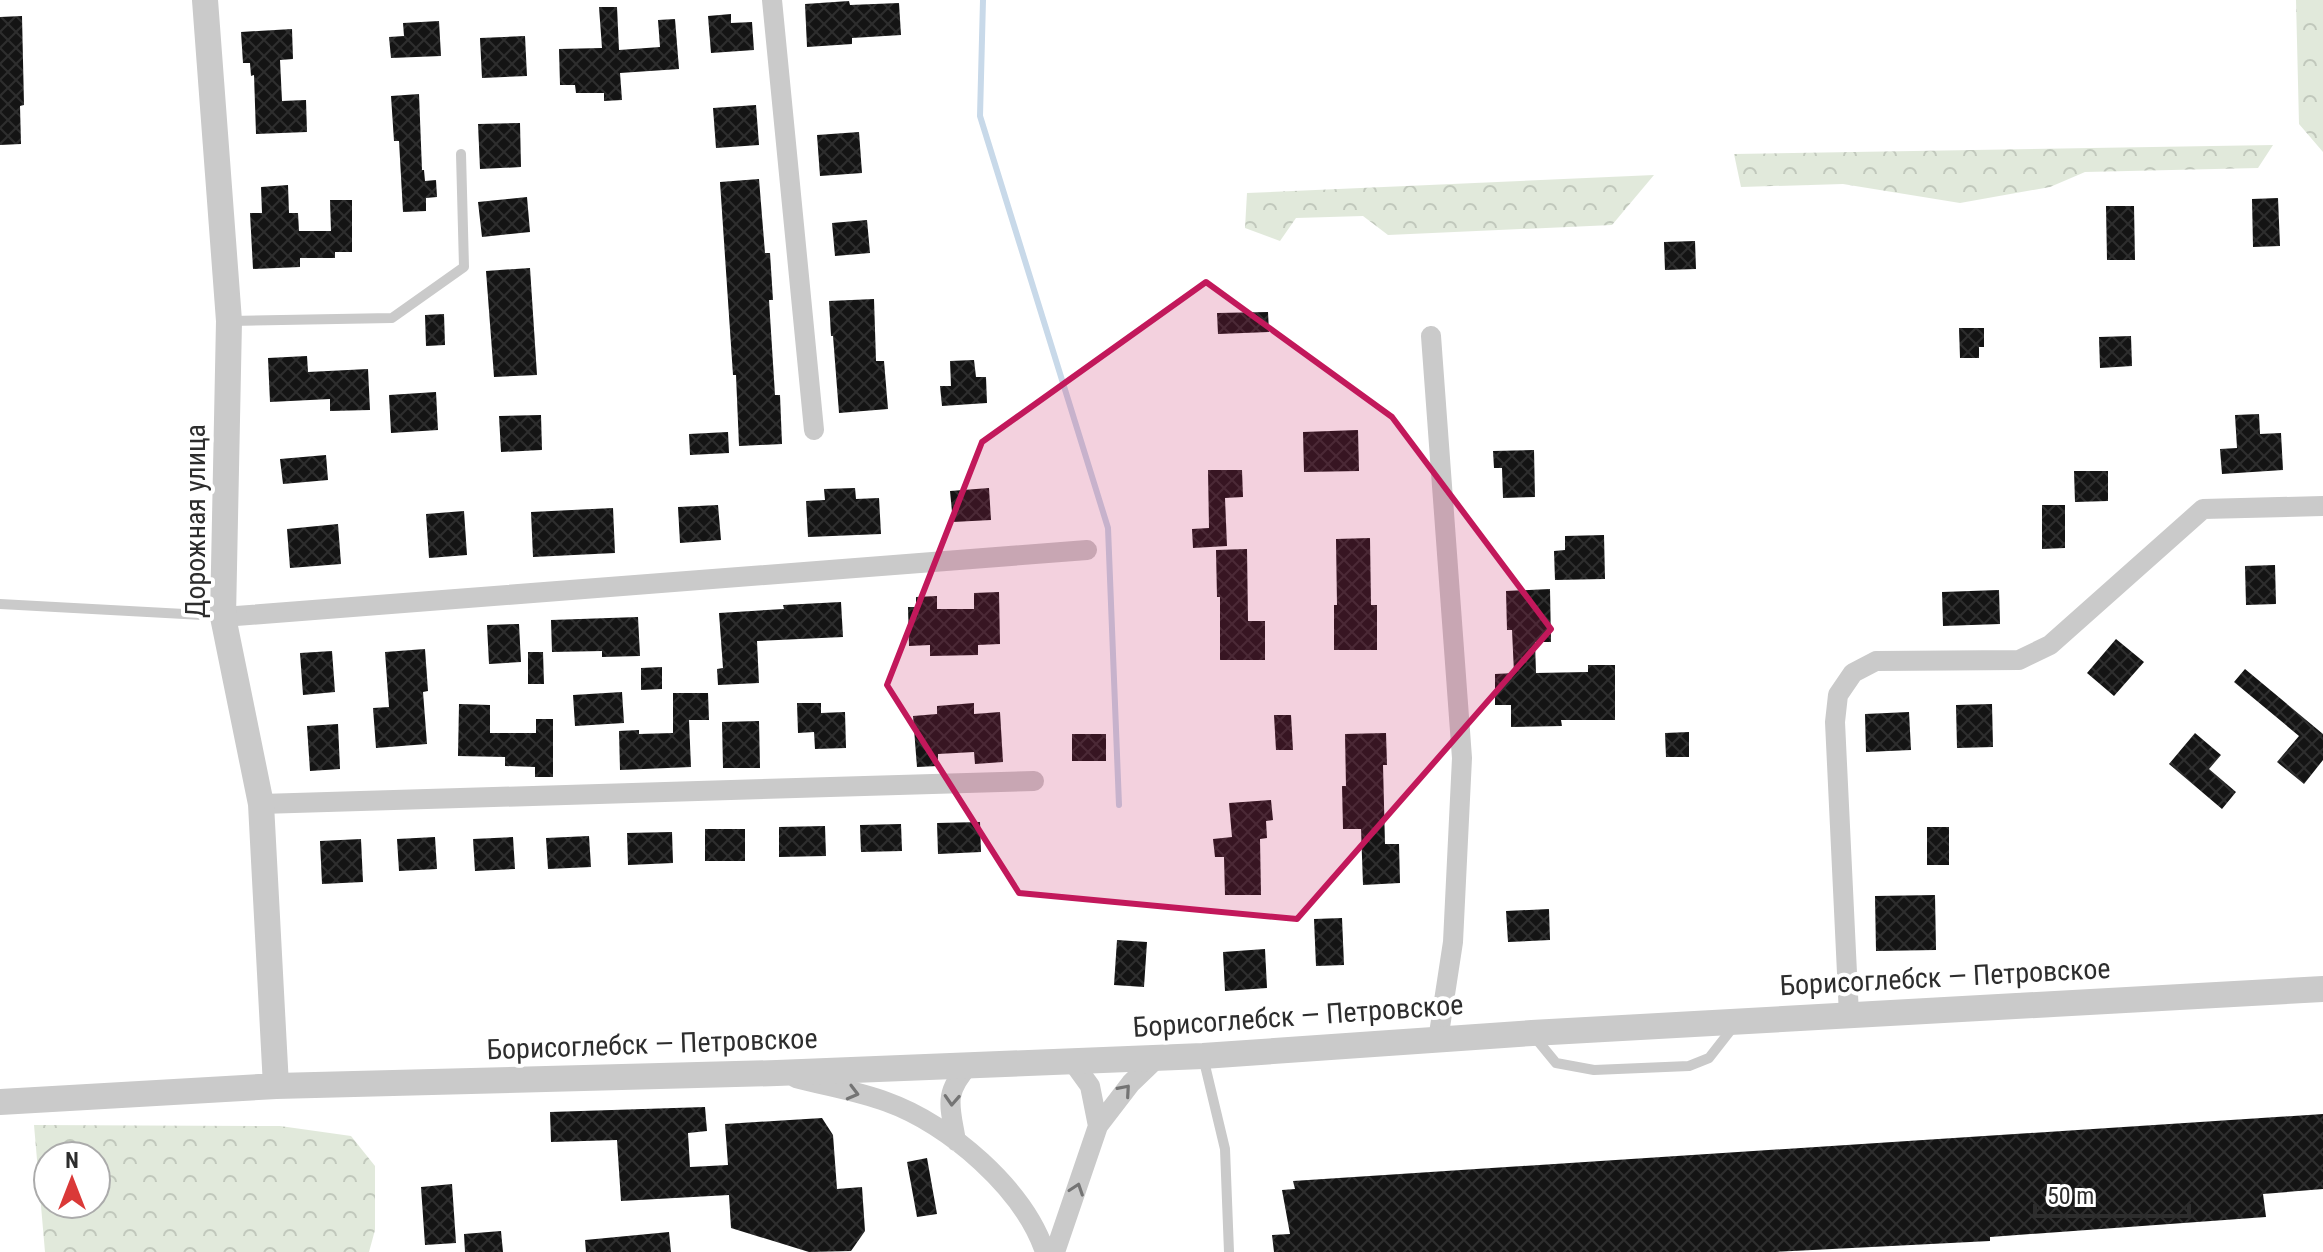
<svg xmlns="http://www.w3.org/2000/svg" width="2323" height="1252" font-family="'Roboto Condensed',sans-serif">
<defs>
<pattern id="forest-crowns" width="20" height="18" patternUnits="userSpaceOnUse" patternTransform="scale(2)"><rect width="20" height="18" fill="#e1e9db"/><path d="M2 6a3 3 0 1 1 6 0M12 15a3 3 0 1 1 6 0" fill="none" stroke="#c1c8bc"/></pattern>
<pattern id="building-cross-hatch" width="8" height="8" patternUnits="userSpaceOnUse" patternTransform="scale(2)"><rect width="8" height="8" fill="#141414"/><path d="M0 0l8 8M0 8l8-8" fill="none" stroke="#2e2e2e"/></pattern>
</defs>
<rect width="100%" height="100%" fill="#fff"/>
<path fill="url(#forest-crowns)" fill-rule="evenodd" d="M2296,0H2323V152L2299,124Z
M2273,145L2258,168L2085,172L2050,187L1960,203L1843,184L1741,187L1734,154Z
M1654,175L1612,225L1388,235L1363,216L1296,218L1280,241L1245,228L1247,193Z
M34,1125L280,1126L351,1136L375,1166V1230L369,1252H45ZM48,1156H96V1204H48Z"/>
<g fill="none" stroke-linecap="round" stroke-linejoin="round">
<path stroke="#c8d9e9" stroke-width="6" d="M983,0L980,116L1108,528L1119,805"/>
</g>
<path fill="url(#building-cross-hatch)" d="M849,1L850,5L899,3L901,35L852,38V44L807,47L805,4Z
M599,7H617L619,50L660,47L658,20L675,19L679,69L620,73L622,100L604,101V93H576L575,85H560L559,49L602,48Z
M731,14V23L752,22L754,50L711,53L708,16Z
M22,16L24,105L20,106L21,144L0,145V17Z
M439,21L441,56L391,58L389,37L404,36L403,23Z
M292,29L293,59L280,60L282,101L306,100L307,132L256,134L254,75L251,76L250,63H243L241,32Z
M525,36L527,76L482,78L480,38Z
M419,94L422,170H424L425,181L436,180L437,197L426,198V211L403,212L399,141H394L391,96Z
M756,105L759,145L716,148L713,108Z
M520,123L521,167L480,169L478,124Z
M859,132L862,173L820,176L817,135Z
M759,179L765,253H770L773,300H769L775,395H780L782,444L739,446L736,375H733L720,182Z
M288,185L289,213H298L299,231H331L330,200H352V252H335V258H300V267L253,269L250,213H262L261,187Z
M527,197L530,232L482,237L478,202Z
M2278,198L2280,246L2253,247L2252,199Z
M2106,206H2134L2135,260H2107Z
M867,220L870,253L835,256L832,223Z
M1695,241L1696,269L1665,270L1664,242Z
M530,268L537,375L494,377L486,271Z
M874,299L876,361H884L888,409L839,413L833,336H831L829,301Z
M1268,312L1269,332L1218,334L1217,313Z
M444,314L445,345L426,346L425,315Z
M1959,328H1984V347H1979V358H1960Z
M2131,336L2132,366L2100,368L2099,337Z
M307,356L308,372L368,369L370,410L330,411V399L270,402L268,358Z
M974,360L976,377H986L987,403L942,406L940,386H951L950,361Z
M436,392L438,430L391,433L389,395Z
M2259,414L2260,434L2281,433L2283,470L2222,474L2220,449L2237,448L2235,415Z
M541,415L542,450L501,452L499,416Z
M1358,430L1359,471L1304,472L1303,432Z
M728,432L729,453L690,455L689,434Z
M1534,450L1535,497L1503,498L1502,468H1494L1493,451Z
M326,455L328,480L283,484L280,459Z
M1208,470H1242L1243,497L1225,498L1227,546L1193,548L1192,529L1209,528Z
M2074,471H2108V501L2075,502Z
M855,488L856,499L879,498L881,534L808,537L806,501L825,500L824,489Z
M989,488L991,520L953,522L950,491Z
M718,505L721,540L680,543L678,507Z
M2042,505H2065V548L2042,549Z
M613,508L615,553L533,557L531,512Z
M464,511L467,555L429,558L426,514Z
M338,524L341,564L290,568L287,529Z
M1604,535L1605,579L1555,580L1554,551L1565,550V536Z
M1370,538L1371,605H1377V650H1334V605H1337L1336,539Z
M1247,549L1248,621H1265V660H1220V597H1217L1216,550Z
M2275,565L2276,604L2246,605L2245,566Z
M1550,589L1551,642H1535L1536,673L1588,672V665H1615V720H1561L1562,726L1511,727V705H1495V674L1514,673L1512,630H1507L1506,591Z
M1999,590L2000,624L1943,626L1942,592Z
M999,592L1000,644L978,645V655L930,656V645L909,646L908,607H916V597L937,596V609H974V593Z
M841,602L843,637L757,641L759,683L718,685L717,669L723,668L719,613L784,609L783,605Z
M638,617L640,656L602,657V651L552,652L551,620Z
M519,624L521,662L489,664L487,625Z
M2116,639L2144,662L2114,696L2087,673Z
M425,649L428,691L423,692L427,744L376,748L373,708L389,707L385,652Z
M332,651L335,692L303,695L300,653Z
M528,652H543L544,684H528Z
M662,667V689L641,690V668Z
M2245,669L2323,734V760L2304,784L2277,762L2299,736L2234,682Z
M622,692L624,723L575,726L573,695Z
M673,693H708L709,720H689L691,767L620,770L619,731L639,730V734L673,733Z
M797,703H821V713L845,712L846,748L815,749L814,732L798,733Z
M974,703V714L1000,712L1003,762L975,764L974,752L938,754V766L917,767L913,716L937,714V706Z
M459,704L490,705V733H536V719H553V777H535V767L505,766V757L458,756Z
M1992,704L1993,747L1957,748L1956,705Z
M1909,712L1911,750L1866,752L1865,714Z
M1274,715H1291L1293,750H1276Z
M759,721L760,768H723L722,722Z
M338,724L340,769L310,771L307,726Z
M1689,732V757H1666L1665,733Z
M1386,733L1387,765H1383L1385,844H1399L1400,883L1363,885L1361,829H1343L1342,786H1346L1345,734Z
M2195,733L2221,755L2209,769L2236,792L2222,809L2169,764Z
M1072,734H1106V761H1072Z
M1271,800L1273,820L1266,821L1267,838L1260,839L1261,895H1225L1224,857H1215L1213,839L1232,837L1229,803Z
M980,822L981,852L938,854L937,823Z
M901,824L902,851L861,852L860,825Z
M825,826L826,856L779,857V827Z
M1927,827H1949V865H1927Z
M705,829H745V861H705Z
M672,832L673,863L628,865L627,833Z
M589,836L591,867L548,869L546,838Z
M435,837L437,869L399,871L397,839Z
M513,837L515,869L475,871L473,839Z
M361,839L363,882L322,884L320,841Z
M1935,895L1936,950L1876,951L1875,896Z
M1549,909L1550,940L1508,942L1506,911Z
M1342,918L1344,965L1316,966L1314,919Z
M1117,940L1147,942L1144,987L1114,985Z
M1265,949L1267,988L1225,991L1223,952Z
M705,1107L707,1131L688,1133L690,1167L728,1165L725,1124L822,1118L833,1135L837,1189L862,1187L865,1231L851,1251L809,1252L731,1228L729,1195L621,1201L617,1140L551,1142L550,1112Z
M2323,1114V1189L2263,1194L2266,1217L1990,1237V1241L1775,1252H1274L1272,1235L1290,1234L1282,1190L1295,1189L1293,1181Z
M927,1158L937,1214L917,1217L907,1162Z
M452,1184L456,1243L425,1245L421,1187Z
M501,1231L503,1252H465L464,1234Z
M669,1232L671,1252H586L585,1240Z"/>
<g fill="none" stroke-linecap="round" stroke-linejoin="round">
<path stroke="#cacaca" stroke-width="10" d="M231,321L392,318L464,267L461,154
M0,604L221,616
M1533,1035L1556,1063L1594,1070L1689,1066L1709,1058L1734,1026
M1203,1057L1225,1149L1229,1252"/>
<path stroke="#cacaca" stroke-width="20" d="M772,0L814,430
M1431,336L1462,758L1453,942L1438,1040
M223,617L1087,550
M261,804L1034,781
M1849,1015L1835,722L1838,695L1853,673L1876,661L2019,660L2050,645L2203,509L2323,506
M1072,1061L1090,1086L1098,1126
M796,1078C826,1086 858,1091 887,1102C949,1124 1024,1189 1045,1252
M956,1141C950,1105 943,1094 969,1065
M1055,1252L1098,1126L1131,1083L1157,1058"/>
<path stroke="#cacaca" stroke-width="26" d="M205,0L229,321L223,617L261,804L276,1086
M0,1102L276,1086L777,1073L1203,1056L1532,1033L2323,989"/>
</g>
<defs><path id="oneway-chevron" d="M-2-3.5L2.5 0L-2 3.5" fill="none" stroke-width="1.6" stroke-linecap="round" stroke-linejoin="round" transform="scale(2)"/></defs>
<g stroke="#747474">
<use href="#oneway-chevron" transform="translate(1125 1090) rotate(-49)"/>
<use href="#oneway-chevron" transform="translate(853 1093) rotate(15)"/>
<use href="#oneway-chevron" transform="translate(952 1100) rotate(93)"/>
<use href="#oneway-chevron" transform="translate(1077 1189) rotate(-71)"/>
</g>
<path fill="#c2185b" fill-opacity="0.2" stroke="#c2185b" stroke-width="6" stroke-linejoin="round" d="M1206,282L1392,417L1551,629L1297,919L1019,893L887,685L982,442Z"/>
<g text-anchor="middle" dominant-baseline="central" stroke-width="8" stroke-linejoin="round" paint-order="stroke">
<g font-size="28" fill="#2d2d2d" stroke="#fff">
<text transform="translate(195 521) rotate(-90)">Дорожная улица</text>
<text transform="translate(1945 977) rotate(-3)">Борисоглебск — Петровское</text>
<text transform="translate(1298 1016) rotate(-4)">Борисоглебск — Петровское</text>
<text transform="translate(652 1044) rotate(-2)">Борисоглебск — Петровское</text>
</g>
</g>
<g transform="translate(72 1180)"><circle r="38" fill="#ffffff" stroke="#ababab" stroke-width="2"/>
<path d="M0-6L14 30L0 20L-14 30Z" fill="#da3938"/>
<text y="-12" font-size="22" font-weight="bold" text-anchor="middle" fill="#2d2d2d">N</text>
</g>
<path d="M2035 1204v12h154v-12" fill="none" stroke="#2d2d2d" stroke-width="4"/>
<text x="2047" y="1204" font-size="24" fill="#2d2d2d" stroke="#ffffff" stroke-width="6" paint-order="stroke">50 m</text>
</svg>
